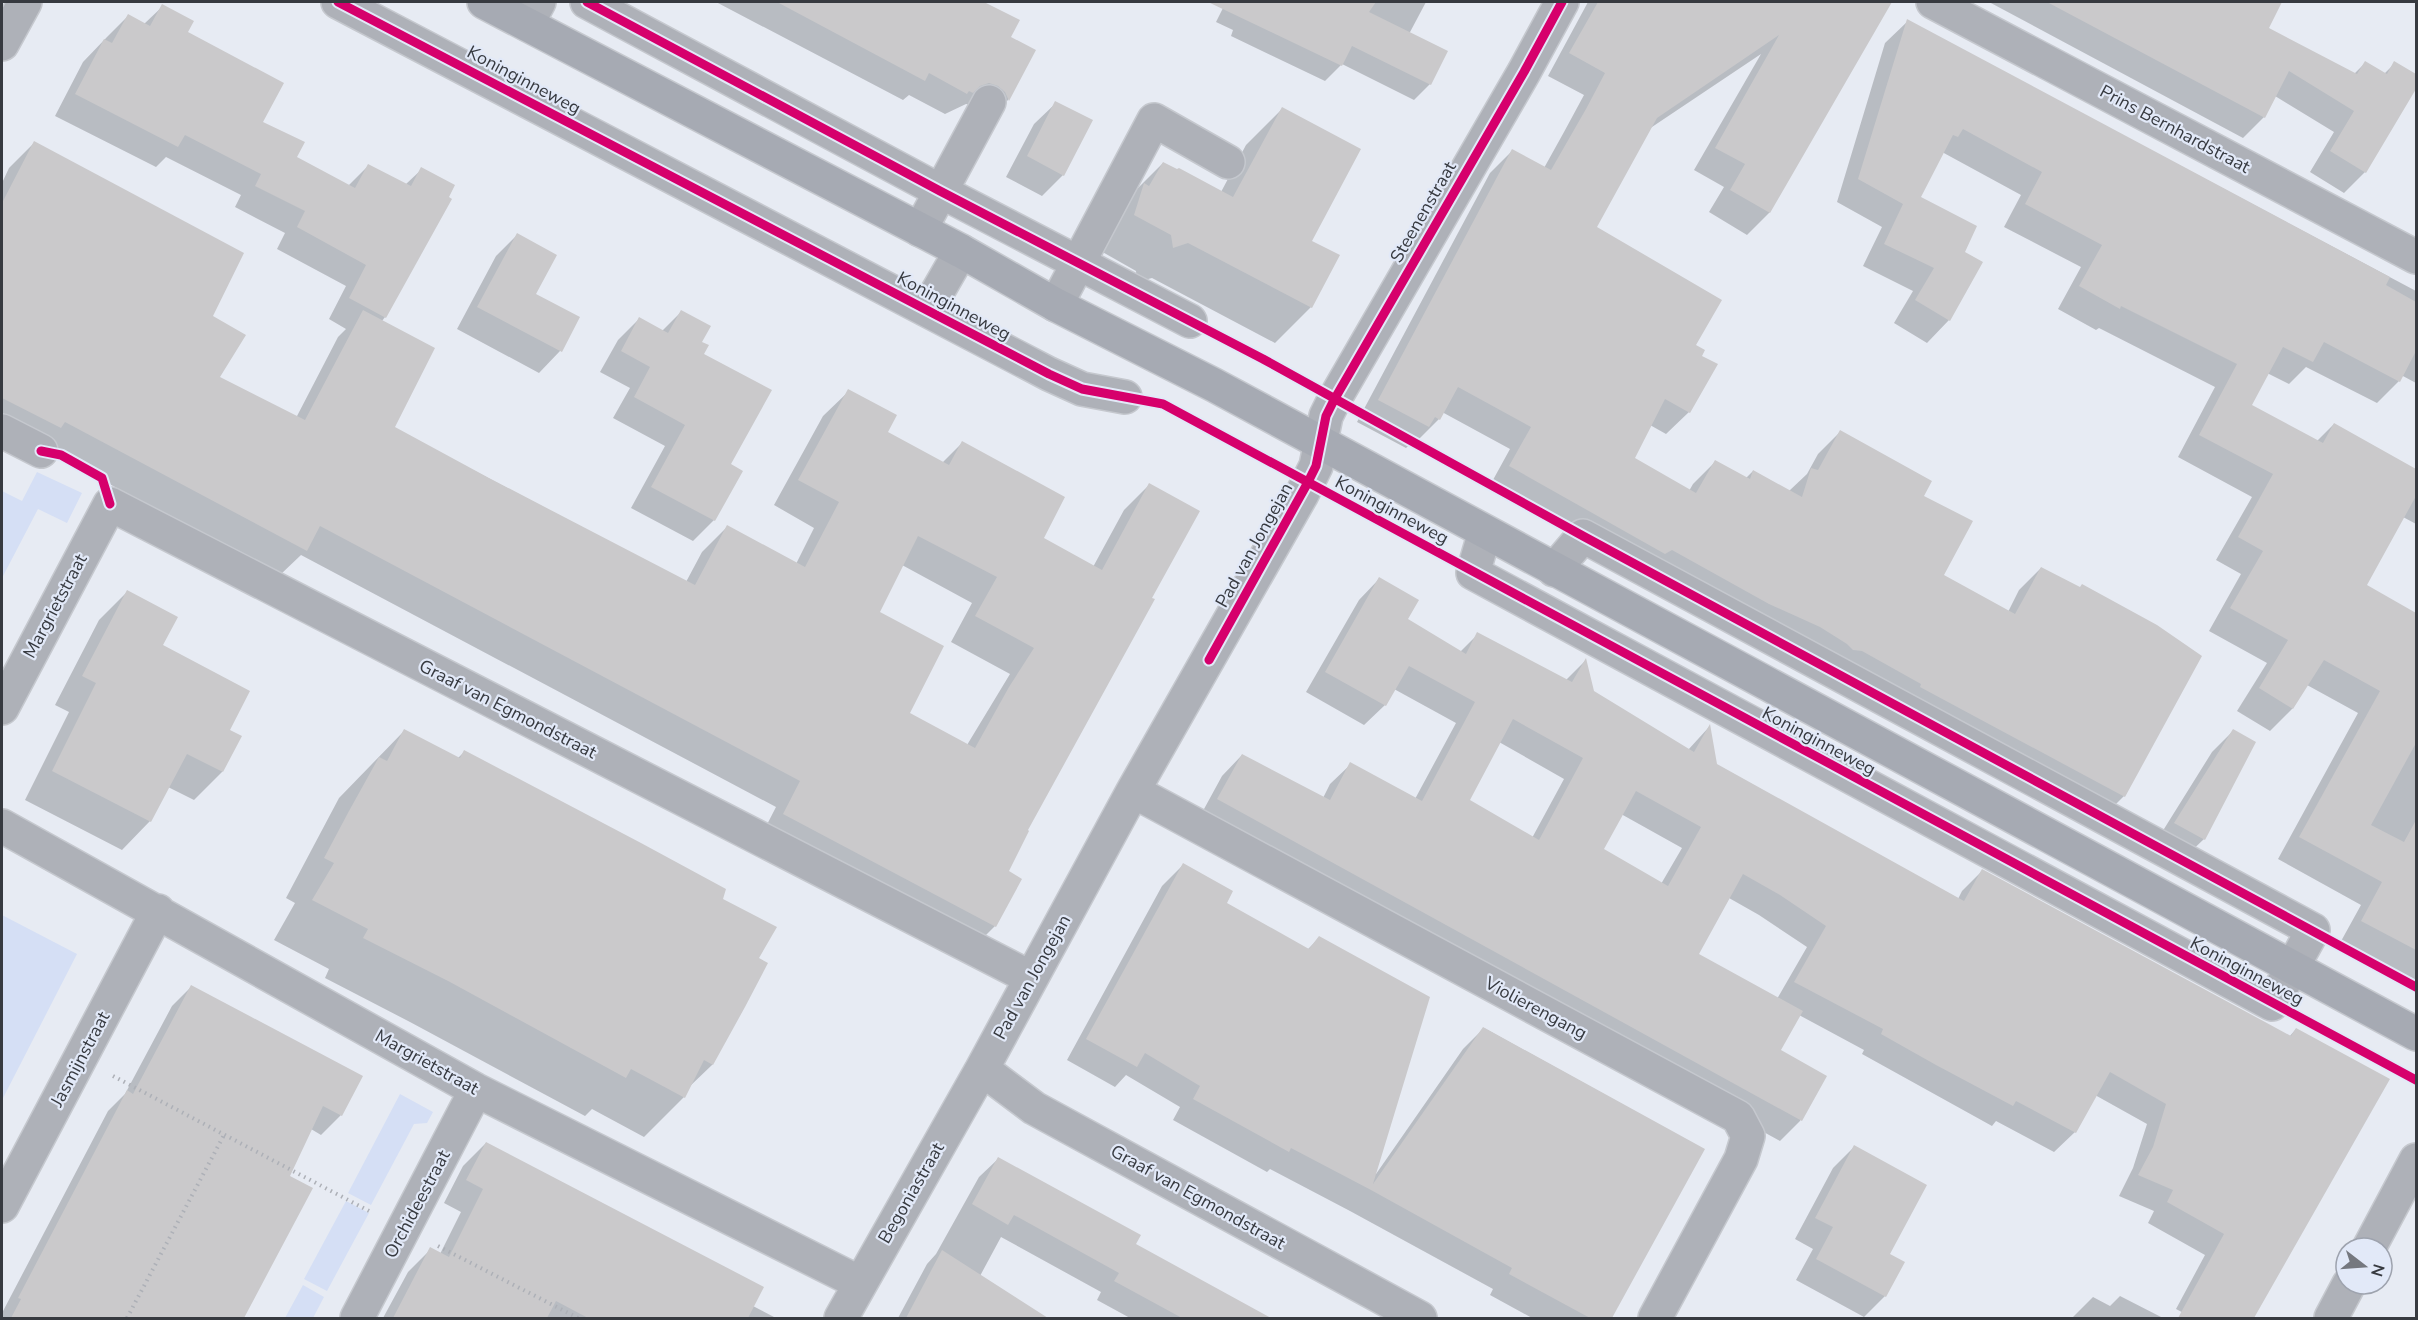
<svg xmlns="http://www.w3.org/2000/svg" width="2418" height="1320" font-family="'Nunito Sans',sans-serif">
<rect width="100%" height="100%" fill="#e7ebf3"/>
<path fill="#d5dff5" d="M37,472L82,493L67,523L38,509L2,578V491L22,501Z
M2,915L77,954L2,1100Z
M400,1094L433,1112L427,1123L414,1124L371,1205L348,1193Z
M346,1201L369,1213L327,1291L304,1279Z
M303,1285L324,1297L313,1318H285Z"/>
<path fill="#0003" fill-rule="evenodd" d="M716,2H981L1018,21L1009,37L1034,51L1008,100L987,120L976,106L966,104L945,114L909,95L903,100Z
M1226,2H1426L1409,34L1430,84L1414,100L1342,64L1325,81L1231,36L1233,30L1216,22Z
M1588,2H1865L1884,12L1769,213L1747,235L1709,212L1724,187L1694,170L1761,54L1649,129L1595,227L1694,346L1689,412L1666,434L1650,425L1633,459L1689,491L1693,484L1715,462L1746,478L1753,471L1789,491L1807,474L1818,454L1840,432L1922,496L1942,576L2008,612L2019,590L2041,568L2124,796L2102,818L1642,575L1488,489L1510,449L1442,412L1439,419L1417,441L1415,440L1406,448L1357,422L1490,173L1512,151L1544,168L1564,132L1584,95L1548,76Z
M1989,2H2265L2277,8L2267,28L2354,74L2365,63L2384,74L2395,63L2416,76V87L2365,172L2344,193L2310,172L2334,132L2275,96L2264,117L2243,138Z
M163,6L261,123L295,158L348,186L368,166L405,185L422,169L385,317L382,321L393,428L686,582L702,552L727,527L796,564L814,528L774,505L823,416L849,391L886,433L942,463L962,443L1042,539L1093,567L1124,510L1149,485L1025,831L1007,872L995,926L970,951L759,840L776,807L301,555L280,575L40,447L2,436V183L9,168L34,143L211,317L218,378L296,418L338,337L346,329L329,319L346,286L277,249L285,233L235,207L241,195L166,157L156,167L55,116L83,62L107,37L128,16L144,24ZM902,565L972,603L951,642L1010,674L967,745L907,714L878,613Z
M1908,21L2416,291V383L2401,375L2399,381L2377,403L2306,367L2289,384L2267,373L2250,405L2317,441L2334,424L2416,470V524L2403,517L2365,586L2416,615V984L2340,943L2361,905L2278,859L2358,713L2307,685L2292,709L2270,731L2237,711L2267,663L2209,631L2241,574L2216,560L2252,497L2178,457L2215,387L2099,328L2096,330L2058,309L2081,267L2004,227L2021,195L1942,152L1919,197L1963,253L1949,320L1927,343L1894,323L1913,291L1863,266L1882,227L1837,202L1885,43Z
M1056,103L1063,175L1042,196L1006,177L1034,124Z
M1282,109L1310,241L1311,307L1275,343L1152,278L1137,282L1136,271L1099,250L1127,199L1163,163L1221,192L1246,145Z
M517,235L534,295L578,318L560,351L539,373L457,329L496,256Z
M681,312L700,342L729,465L714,520L693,541L631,508L665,446L613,418L630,388L600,372L618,340L639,319L662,331Z
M1379,579L1406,619L1460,652L1478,634L1566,680L1585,661L1593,692L1688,750L1709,727L1716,765L1958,899L1962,891L1982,871L2289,1037L2296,1029L2388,1079L2252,1318H2193L2176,1309L2205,1255L2148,1223L2154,1211L2119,1196L2133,1168L2147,1124L2095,1095L2075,1132L2054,1152L1996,1121L1992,1126L1862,1054L1864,1050L1799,1015L1779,1051L1825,1077L1800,1121L1780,1141L1198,820L1222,776L1242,755L1323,798L1330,784L1351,764L1415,799L1456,723L1394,689L1385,705L1364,725L1306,692L1359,600ZM1499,742L1564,779L1532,838L1468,800ZM1621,814L1682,848L1661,884L1602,850ZM1729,898L1759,915L1807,947L1777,999L1697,955Z
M127,592L161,646L228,730L222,772L194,800L168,787L150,821L122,850L25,800L69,712L55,705L99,620Z
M404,731L458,758L464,752L721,899L757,959L744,1007L712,1065L688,1088L684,1097L644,1137L592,1109L585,1116L410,1022L325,978L329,969L274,940L295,903L286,898L339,798Z
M2233,731L2204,839L2182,860L2154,845L2212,752Z
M1183,865L1225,904L1307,950L1319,938L1376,1174L1463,1049L1484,1028L1703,1149L1610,1318H1532L1490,1295L1493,1289L1350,1211L1270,1169L1267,1172L1173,1120L1180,1107L1126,1075L1115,1087L1067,1060L1162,886Z
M191,987L361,1077L341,1115L321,1135L311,1129L288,1176L311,1189L243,1318H2V1313L108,1111L125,1094L172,1006Z
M486,1143L753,1306L774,1317L773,1318H383L408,1272L431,1249L440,1254L461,1212L444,1203L463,1166Z
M1854,1147L1888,1255L1885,1296L1864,1317L1796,1280L1813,1249L1795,1239L1833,1168Z
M998,1159L1134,1244L1268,1318H1130L1097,1300L1101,1292L1001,1237L980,1276L1045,1318H898L927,1264L936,1254L979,1177Z
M2120,1296L2163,1318H2072L2093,1297L2110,1306Z"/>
<path fill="#cac9cb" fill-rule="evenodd" d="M777,2H984L1020,20L1011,37L1036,50L1009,101L1005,92L998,86L989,83L980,86L973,93L969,91L967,94L929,73L925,81Z
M1208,2H1376L1369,12L1448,51L1431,85L1352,46L1342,66Z
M1598,2H1892L1770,213L1730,190L1745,164L1715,148L1779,35L1657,118L1597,227L1722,300L1696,345L1705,350L1702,356L1718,364L1690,413L1665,399L1635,458L1696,493L1715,460L1750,479L1753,470L1802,497L1811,468L1818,470L1840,430L1932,481L1924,496L1973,521L1944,575L2015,614L2041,567L2080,587L2082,584L2157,625L2202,656L2125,797L1920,687L1921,684L1862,651L1853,650L1847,644L1820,627L1769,604L1672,550L1665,554L1509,466L1531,427L1458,387L1440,420L1435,417L1429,427L1378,400L1512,149L1551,170L1586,109L1605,73L1569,53Z
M2047,2H2282L2269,28L2357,74L2365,61L2387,74L2394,61L2416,74V89L2366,173L2330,151L2354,111L2289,71L2265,118Z
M162,4L194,21L188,32L284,83L263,122L305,142L297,157L355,188L368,164L411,186L421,167L455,185L449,197L452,199L386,318L349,298L366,265L297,227L305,211L255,186L261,174L185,135L178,147L75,94L104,39L112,43L128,14L150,26Z
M1907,19L2390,277L2386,285L2416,302V351L2400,382L2324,342L2313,362L2283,347L2252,405L2323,443L2334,423L2416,469V496L2367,585L2416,613V743L2371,825L2404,842L2416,820V950L2361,921L2382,882L2299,837L2380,691L2324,660L2293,709L2259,688L2288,640L2230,608L2263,551L2238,537L2273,474L2199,435L2237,364L2121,306L2120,309L2079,286L2102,245L2025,204L2042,172L1963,129L1958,137L1953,135L1921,197L1977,226L1965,252L1983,262L1950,321L1915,300L1934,268L1884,244L1903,204L1858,179Z
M1055,101L1093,120L1064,176L1027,156Z
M1282,107L1361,149L1312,241L1340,255L1312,308L1188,243L1173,248L1171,235L1134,215L1144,183L1149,186L1163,162L1177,169L1179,168L1233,197Z
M34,141L244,253L213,316L246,335L220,377L305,420L363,310L435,348L395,427L489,478L695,585L727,525L805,567L839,502L798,480L848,389L897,415L888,432L949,465L962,441L1065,497L1044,538L1102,570L1149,483L1200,511L1152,598L1155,599L1028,830L1029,831L1009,871L1022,879L996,927L783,814L800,781L320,526L307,551L65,422L61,428L2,398V203ZM918,536L997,577L975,616L1034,648L1009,687L975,748L910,713L944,646L880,612Z
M517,233L557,255L536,294L580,317L562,352L477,307Z
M681,310L711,326L702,342L709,345L704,354L772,390L731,464L743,471L715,521L651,487L685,425L634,397L650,367L621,351L639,317L668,333Z
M1379,577L1419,600L1408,619L1466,654L1477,632L1572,682L1586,658L1594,691L1694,752L1710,724L1717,764L1964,901L1982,869L2291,1036L2296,1028L2390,1079L2254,1318H2178L2224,1234L2167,1202L2173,1190L2138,1175L2153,1147L2166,1104L2110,1072L2076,1133L2016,1101L2013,1106L1936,1065L1881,1034L1883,1029L1794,982L1826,926L1780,895L1743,874L1699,954L1803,1011L1781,1050L1827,1076L1802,1121L1217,799L1242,754L1330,800L1350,762L1422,801L1475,702L1409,666L1386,706L1325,672ZM1513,719L1583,758L1539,840L1470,800ZM1636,791L1701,827L1668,886L1604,849Z
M127,590L178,617L163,645L250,691L230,730L242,736L223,772L187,754L151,822L52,771L96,683L82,676Z
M404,729L460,758L464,750L641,843L726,889L723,899L777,927L759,958L768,963L745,1007L713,1065L704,1060L685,1098L631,1069L626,1078L450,982L363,938L368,929L312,900L334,863L324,858L349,811L379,757L387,761Z
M2233,729L2256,742L2205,840L2174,823Z
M1183,863L1233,891L1227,903L1309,949L1319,936L1430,997L1373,1184L1483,1027L1705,1149L1612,1318H1590L1509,1274L1512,1268L1371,1190L1291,1148L1289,1152L1193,1099L1200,1086L1145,1053L1137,1067L1086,1039Z
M191,985L363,1076L342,1116L323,1106L290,1176L313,1188L244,1318H11L21,1299L18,1298L127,1090L133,1094Z
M486,1142L764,1287L748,1318H588L556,1301L547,1318H393L430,1247L449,1257L483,1189L466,1180Z
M1854,1145L1927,1185L1890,1254L1905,1262L1886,1297L1816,1259L1833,1227L1815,1218Z
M998,1157L1141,1235L1136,1244L1271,1318H1182L1114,1281L1119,1273L1014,1215L1008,1225L972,1204Z
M942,1250L1048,1318H906Z"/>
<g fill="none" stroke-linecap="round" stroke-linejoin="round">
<g stroke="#c5c8ce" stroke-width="36">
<path id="minor" d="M338,2L1049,374L1082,389L1125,397
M587,2L940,191L1190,321
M1933,2L2416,257
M527,24L539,2
M2,44L25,2
M920,230L989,102
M1056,305L1154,120L1228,162
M927,310L961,251
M2,431L41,451
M1485,532L1473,573L2272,1004L2313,930L1583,536L1554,570
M2,708L110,504L1031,978
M1133,791L1738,1117L1748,1136L1741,1159L1655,1318
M2,826L476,1090L860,1283
M982,1069L1034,1108L1420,1318
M2,1206L158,911
M2369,1248L2416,1160
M357,1318L476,1090
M841,1318L982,1069L1133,791L1302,494L1316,466L1326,416L1334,400L1524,72L1562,2
M2331,1318L2349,1284"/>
</g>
<g stroke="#c5c8ce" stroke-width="36">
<path id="major" d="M484,2L961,251L1056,305L1214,385L2416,1034"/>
</g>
<path stroke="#adb0b7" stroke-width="4" stroke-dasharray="1.5 4.5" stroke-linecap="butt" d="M113,1076L369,1211
M438,1246L578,1318
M127,1318L224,1135"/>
<use href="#minor" stroke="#aeb1b8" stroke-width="33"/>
<use href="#major" stroke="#a6aab3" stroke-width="33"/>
<g stroke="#e2e9f8" stroke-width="13">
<path id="cycleway" d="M338,2L1049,374L1082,389L1163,404L2416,1080
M587,2L940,191L1263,359L1583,536L2416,987
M41,451L61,455L102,478L110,504
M1209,660L1307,484L1316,466L1326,416L1334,400L1524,72L1562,2"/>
</g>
<use href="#cycleway" stroke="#d6006c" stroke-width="9"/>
</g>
<g text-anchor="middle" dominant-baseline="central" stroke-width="4.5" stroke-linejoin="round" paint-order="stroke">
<g font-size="18" fill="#373a40" stroke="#e2e9f8">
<text transform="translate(524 80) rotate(28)">Koninginneweg</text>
<text transform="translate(2175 129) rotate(28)">Prins Bernhardstraat</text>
<text transform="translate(1423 212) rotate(-60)">Steenenstraat</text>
<text transform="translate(954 306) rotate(28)">Koninginneweg</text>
<text transform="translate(1392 510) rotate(28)">Koninginneweg</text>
<text transform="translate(1254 545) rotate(-61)">Pad van Jongejan</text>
<text transform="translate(55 606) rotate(-62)">Margrietstraat</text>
<text transform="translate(508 709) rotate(27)">Graaf van Egmondstraat</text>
<text transform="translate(1819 741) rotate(28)">Koninginneweg</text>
<text transform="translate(2247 971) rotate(28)">Koninginneweg</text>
<text transform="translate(1032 977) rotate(-61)">Pad van Jongejan</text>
<text transform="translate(1536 1008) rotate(28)">Violierengang</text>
<text transform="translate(80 1059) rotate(-62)">Jasmijnstraat</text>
<text transform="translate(427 1062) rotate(29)">Margrietstraat</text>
<text transform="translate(911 1193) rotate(-60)">Begoniastraat</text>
<text transform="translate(1198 1197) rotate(29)">Graaf van Egmondstraat</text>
<text transform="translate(417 1204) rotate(-62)">Orchideestraat</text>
</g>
</g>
<rect width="2418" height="1320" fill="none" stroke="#373a40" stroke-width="6"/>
<g transform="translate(2364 1266) rotate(107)"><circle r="28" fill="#e2e9f8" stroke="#9ea3ae" stroke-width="1.5"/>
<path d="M0-4.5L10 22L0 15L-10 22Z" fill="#75787f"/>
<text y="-9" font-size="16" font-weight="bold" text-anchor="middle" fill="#373a40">N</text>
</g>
</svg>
